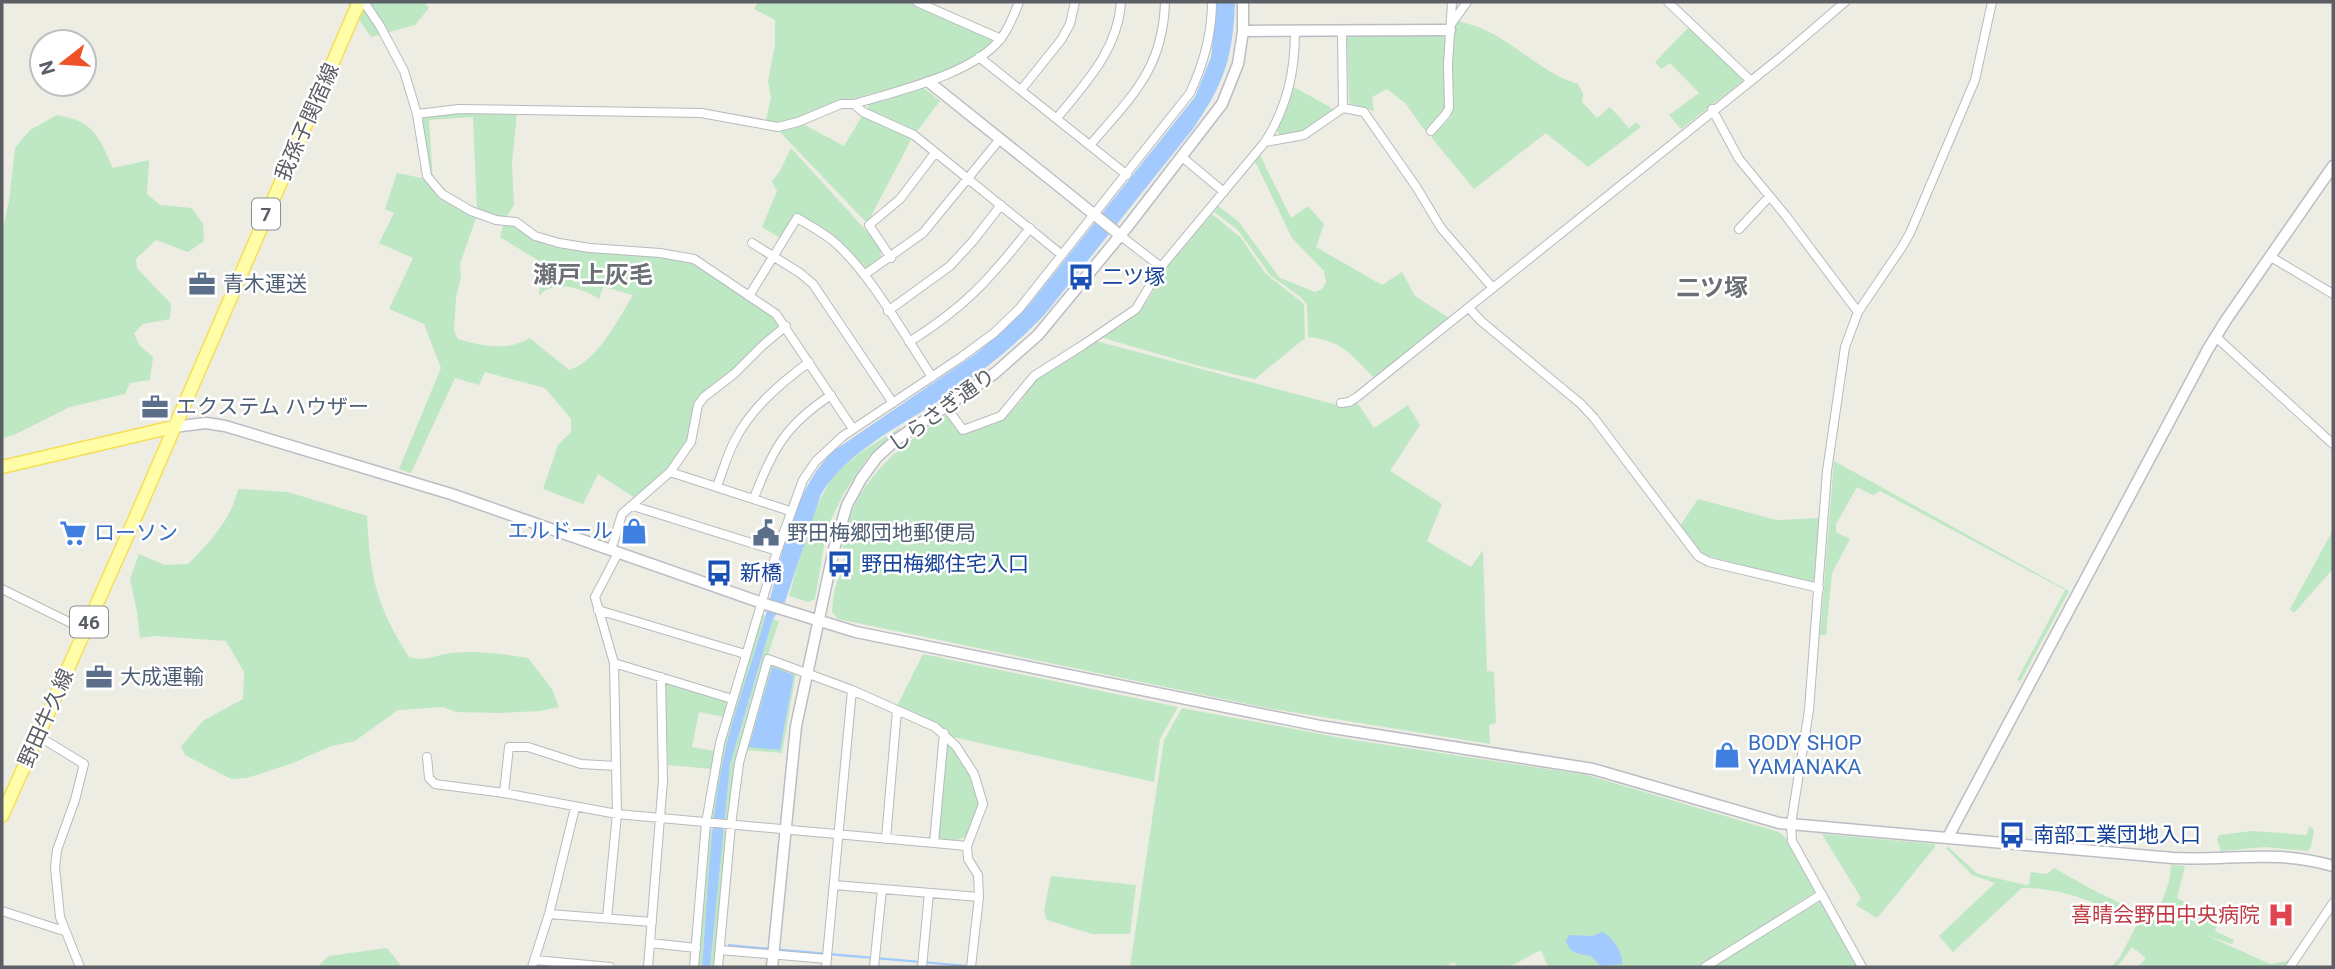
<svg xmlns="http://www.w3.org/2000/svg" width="2335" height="969" font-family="Roboto,'Noto Sans JP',sans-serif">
<rect width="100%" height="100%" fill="#eeede3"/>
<path fill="#bee7c4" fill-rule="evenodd" d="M347,2H424L429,8L415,25L371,37Z
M758,2H907L996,39C954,79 896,85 842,102C825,107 809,118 792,122C784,124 774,123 765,124L771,98L768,81L775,45V20L754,9Z
M1457,20C1466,24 1475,25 1483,29C1517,44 1543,74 1578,84L1583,94L1582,102L1597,118L1610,107L1629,128L1636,122L1641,127L1588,167L1546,133L1474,189L1431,137L1451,117L1454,107L1452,68L1455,24Z
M1690,26L1745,79L1681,129L1669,115L1699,93L1670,63L1661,69L1655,62Z
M1440,34L1446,39L1444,61L1445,107L1426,132L1405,103L1387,89L1372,97L1374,111L1349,103L1347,38L1349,35Z
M1294,87L1335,110L1303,131L1281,136L1277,131Z
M924,88L940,101L917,131L868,110V103Z
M458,111L517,113L512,163L514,205L508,215L501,219L477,212L473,117L429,120L433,182L431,179L419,117Z
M57,115C95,122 98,136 113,168L149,160L147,194L160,205L192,208L203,224L204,241L188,252L156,240L136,259L137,268L171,304L170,319L143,324L134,333L139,345L153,357L150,380L130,383L125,394L70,407L14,435L2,438V233L9,201L15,148L30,130Z
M862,116L912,138L869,220L865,221L778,130L801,123L844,146Z
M791,148L872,237L879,245L882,258L868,267H864L840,241L796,213L780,238L762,227L777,191L772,181L780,171Z
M1260,155L1291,218L1308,206L1324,224L1316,247L1382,285L1402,272L1415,296L1449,318L1374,378C1352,355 1341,340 1308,337L1307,305L1302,298L1270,275L1238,230L1214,212L1218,206L1238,221L1280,278L1315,292L1322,289L1326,282L1324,271L1292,238L1255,161Z
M397,173L427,179L477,215L460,264L461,277L456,298L454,330L458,339C483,346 506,352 530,338L569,370C597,362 619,318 633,295L603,287L599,299C583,288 554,279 539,296L540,282L549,267L500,237L503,225L510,222L541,239L686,258L771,314L778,323L779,327L754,347L730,373L697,399L692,412L689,440L669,466L635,498L598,474L583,504L543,489L558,445L571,432V419L545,388L485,372L479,385L455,378L411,473L399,469L441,368L424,324L389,309L413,258L379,243L394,213L385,209Z
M1212,214L1241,238L1265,273L1304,304L1305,338L1255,379L1199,366L1100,337L1135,315L1148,300L1167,267Z
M1096,341L1341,406L1357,402L1374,428L1408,405L1420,425L1390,471L1442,504L1427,541L1471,567L1483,550L1487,671L1494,672L1496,723L1489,725L1490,744L1267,708L838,619L832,612C833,604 833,593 836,585C838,578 841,573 843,565C844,558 842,550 843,543C854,481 897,448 946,415L961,434L1004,418L1021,401L1035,380Z
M903,426L868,457L844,493L827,528L815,599L808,602L789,596C801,556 811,500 840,470C858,452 882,439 903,426Z
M1834,461L2069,591L2020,682L2017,680L2065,590L1880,491L1873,495L1857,487L1836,524V532L1850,539L1832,573L1826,635H1820Z
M238,489L288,492L367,516C370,577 376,605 409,657C425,662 435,655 452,653C477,650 503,654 528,658L552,689L559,707L540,711L500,713L456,712L443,707L398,710L355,741L331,746L293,763L247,778L231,779L185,755L181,746L204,720L243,699L244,672L226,641L156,636L140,638L137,612L130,579L139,554L165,565L188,564C209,543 232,519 238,489Z
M1698,499L1777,520L1820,518L1815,581L1812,583L1751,569L1702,554L1680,526Z
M2333,530V569L2294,613L2290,609Z
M760,614L766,616L726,749L715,819H710L722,747Z
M773,619L779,621L750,710L729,820H723L730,764Z
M923,654L1178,707L1160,739L1154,782L953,737L937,724L897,706Z
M775,665L796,674L782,753L746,750L770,666ZM772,668L794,675L780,750L750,746Z
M668,683L725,701L727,705L724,717L699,712L692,747L715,751L712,769L668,765L665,686Z
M1182,708L1347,739L1587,775L1779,832L1788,840L1815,888V892L1698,967H1548L1541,950L1509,967H1457L1454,962L1443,967H1130L1164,740Z
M946,744C961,753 977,783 978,801C980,811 971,827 965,837L955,841L941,840L938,837Z
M2309,826L2314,830L2311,847L2307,851L2265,847L2221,851L2217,840L2219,835L2252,831L2307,835Z
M709,829L714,830L702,967H697Z
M722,830L728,831L716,967H710Z
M1822,834L1935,844V847L1877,918L1856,905L1861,898Z
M1948,847L1978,874L2026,885L2029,884L2031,872L2047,874L2054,868L2095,891L2155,920L2169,882L2171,865L2185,866L2177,898L2219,920L2215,931L2234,940L2232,944L2206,935L2270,964L2292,960L2287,967H2138L2146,958L2132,947L2117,967H2111L2120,957L2136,926C2101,903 2064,888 2022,888L1953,952L1939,936L1995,883L1972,875L1946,848Z
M1051,876L1136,885L1130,934H1092L1047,920L1044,911Z
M1819,902L1823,903L1858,967H1711Z
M387,948L402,967H317L329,956Z"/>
<path fill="#a2caff" d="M1217,2H1235C1233,58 1224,84 1192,130L1045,314C1014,347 979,374 942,399C899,427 849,450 821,494L785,602L773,619L730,764L710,967H702C708,899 709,828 723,761C733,712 752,665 765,618C781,561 790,496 832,452L974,355L1003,331L1029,305L1195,97L1211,57Z
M772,667L794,675L780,750L749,747Z
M1602,932C1612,936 1624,954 1622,964L1601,966L1591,956C1579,954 1570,954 1566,941L1569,935L1592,936Z
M728,944L968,965V967L728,947Z"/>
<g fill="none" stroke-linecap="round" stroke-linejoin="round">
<g stroke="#b8babf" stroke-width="10">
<path id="street" d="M364,2L380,26L404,71L417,114L427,176L442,194L471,211L496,220L516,222L535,236L559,243L590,248L660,253L694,259L776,314L853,429
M917,2L1001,39
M1668,2L1750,80
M1452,23L1467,2
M1342,31L1343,108
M979,57L1127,175
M1021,90L1061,40L1070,24L1075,2
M854,104L863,112L914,135L1062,255
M1712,109L1739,159L1786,216L1858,312
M417,114L459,109L701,113L778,127L798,122L841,104H854C897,91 975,74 1002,37C1010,26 1014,14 1019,2
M1057,118C1086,83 1118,49 1121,2
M1431,131L1446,114L1449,108L1448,64L1452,2
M1265,142L1304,135L1343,108L1364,112L1417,188L1441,228L1492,287
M1091,144C1132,96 1163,69 1165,2
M1182,157L1224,192
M1739,229L1769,197
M1121,236L1161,267L1265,142C1287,107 1295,72 1295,31
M752,243L800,273L813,284L893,403
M2271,257L2333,294
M891,258L869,225L900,199L935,153
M864,275L923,233L1000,139
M749,296L797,218C809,225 822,232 833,241C869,271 905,336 932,377
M1469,308L1481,321L1581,404L1594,418L1698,556L1709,562L1819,588
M888,311L950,266L973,241L1001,205
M2216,337L2333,444
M909,342C964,308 990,279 1030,228
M1341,403L1349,402L1357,397L1782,56L1845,2
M946,407L963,430L1001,416L1034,376L1083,345L1136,309L1161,267
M670,472L790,511
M717,486C723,471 727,455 735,440C752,407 780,384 809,362
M754,498C773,448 786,425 831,395
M633,506L777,551
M611,550L622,514L670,472L691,442L698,405L704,397L734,374L762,346L786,326
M2,589L85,630
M598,610L745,654
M614,663L732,699
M38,736L84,764L75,800L57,850L55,867L60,917L80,967
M427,757L429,778L435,784L504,793L617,814L967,846
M504,793L509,747H528L581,764L616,766
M886,839L897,710
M934,843L944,733
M834,885L979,897
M2,911L64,931
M549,914L652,922
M607,918L617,814L614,663L595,597L618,553
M650,943L696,948
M720,950L827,959
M535,960L610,967
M532,967L549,914L575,808
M648,967L663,780L661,677
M694,967L706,823L720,743L777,551L803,480L816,461L843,436L960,358L994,333L1019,309L1190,93C1204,63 1212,35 1212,2
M718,967L731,825L739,763L768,659L852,690L935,727L956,746L974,774L983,804L967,846L968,859L978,875L979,897L971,967
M826,967L852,690
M874,967L882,889
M922,967L929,893
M1705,967L1822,894
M1862,967L1792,841L1791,824L1809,710L1827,471L1845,347L1858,312L1902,247L1910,233L1975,80L1992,2
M2290,967L2333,903"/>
</g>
<g stroke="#bbbdc5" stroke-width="13">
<path id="secondary" d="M1243,31L1450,30
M929,82L1121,236
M173,427L206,423L225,426L451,494L765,604L856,632L1320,726L1593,769L1779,823L2173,858C2230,861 2275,849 2333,866
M1948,837L2208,349L2226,320L2333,166
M772,967L796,726L834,549L847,505L861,479L877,457L896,440L995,373L1038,335L1128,226L1222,104L1238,64L1243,31V2"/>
</g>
<g stroke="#f6df54" stroke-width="15">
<path id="primary" d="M2,467L173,427
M2,816L133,523L359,2"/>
</g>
<use href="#street" stroke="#fff" stroke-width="8"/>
<use href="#secondary" stroke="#fff" stroke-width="10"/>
<use href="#primary" stroke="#fffda7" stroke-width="12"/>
</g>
<defs>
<g id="bus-bare" transform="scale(2.1)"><path d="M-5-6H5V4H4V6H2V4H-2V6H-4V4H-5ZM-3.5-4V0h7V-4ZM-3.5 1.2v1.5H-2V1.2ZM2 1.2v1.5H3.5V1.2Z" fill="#1a4fb4" stroke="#fff" stroke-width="2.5" paint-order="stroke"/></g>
<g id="office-bare" transform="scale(2.1)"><path d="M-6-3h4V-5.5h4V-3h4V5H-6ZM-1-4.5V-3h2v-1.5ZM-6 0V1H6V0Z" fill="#5c6f8a" stroke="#fff" stroke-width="2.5" paint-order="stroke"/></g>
<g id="shop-bare" transform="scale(2.1)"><path d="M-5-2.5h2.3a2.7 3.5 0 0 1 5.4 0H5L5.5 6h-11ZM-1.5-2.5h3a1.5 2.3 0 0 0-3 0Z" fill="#3f7fe0" stroke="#fff" stroke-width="2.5" paint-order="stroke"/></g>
<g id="supermarket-bare" transform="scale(2.1)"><path d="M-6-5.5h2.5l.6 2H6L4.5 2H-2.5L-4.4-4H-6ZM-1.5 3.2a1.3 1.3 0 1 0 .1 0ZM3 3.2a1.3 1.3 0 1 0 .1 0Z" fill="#3f7fe0" stroke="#fff" stroke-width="2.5" paint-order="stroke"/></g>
<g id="civic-bare" transform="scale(2.1)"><path d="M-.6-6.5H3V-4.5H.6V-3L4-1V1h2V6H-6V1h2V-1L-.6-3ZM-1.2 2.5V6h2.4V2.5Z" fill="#5c6f8a" stroke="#fff" stroke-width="2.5" paint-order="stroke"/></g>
<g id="hospital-bare" transform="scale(2.1)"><path d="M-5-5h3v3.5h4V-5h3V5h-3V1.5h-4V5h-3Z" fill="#e0444e" stroke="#fff" stroke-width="2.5" paint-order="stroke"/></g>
</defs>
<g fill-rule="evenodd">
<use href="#bus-bare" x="1081" y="277"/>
<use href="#office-bare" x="202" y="284"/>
<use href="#office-bare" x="155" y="407"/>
<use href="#shop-bare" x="634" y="531"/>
<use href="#supermarket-bare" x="73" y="533"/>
<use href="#civic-bare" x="766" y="533"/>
<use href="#bus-bare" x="840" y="564"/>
<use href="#bus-bare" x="719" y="573"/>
<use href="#office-bare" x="99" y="677"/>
<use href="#shop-bare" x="1727" y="755"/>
<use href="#bus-bare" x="2012" y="835"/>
<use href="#hospital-bare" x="2281" y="915"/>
</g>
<g text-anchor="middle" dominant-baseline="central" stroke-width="5" stroke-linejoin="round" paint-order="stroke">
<g fill="#fff" stroke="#8c8e92" stroke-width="2">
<rect x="252" y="198.5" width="28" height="31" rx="5"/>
<rect x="70" y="606.5" width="38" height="31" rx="5"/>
</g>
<g font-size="19" font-weight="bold" fill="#5b5e64">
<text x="266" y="214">7</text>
<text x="89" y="622">46</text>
</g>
<g font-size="21" fill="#5b5e64" stroke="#fff">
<text transform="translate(307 122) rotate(-66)">我孫子関宿線</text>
<text transform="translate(942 410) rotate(-36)">しらさぎ通り</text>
<text transform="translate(46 718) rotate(-66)">野田牛久線</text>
</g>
<g font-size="21" fill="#164399" stroke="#fff" text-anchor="start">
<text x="1102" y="277">二ツ塚</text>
<text x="861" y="564">野田梅郷住宅入口</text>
<text x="740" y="573">新橋</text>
<text x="2033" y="835">南部工業団地入口</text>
</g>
<g font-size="21" fill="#4e5e75" stroke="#fff" text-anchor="start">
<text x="223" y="284">青木運送</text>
<text x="176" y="407">エクステム ハウザー</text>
<text x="787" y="533">野田梅郷団地郵便局</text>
<text x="120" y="677">大成運輸</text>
</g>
<g font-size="21" fill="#366cbe" stroke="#fff" text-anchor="start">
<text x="613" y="531" text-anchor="end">エルドール</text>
<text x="94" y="533">ローソン</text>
<text x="1748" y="743">BODY SHOP<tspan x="1748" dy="24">YAMANAKA</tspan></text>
</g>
<g font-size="21" fill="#be3a42" stroke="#fff" text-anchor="end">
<text x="2260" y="915">喜晴会野田中央病院</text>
</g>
<g font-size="24" font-weight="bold" fill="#6c7076" stroke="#fff">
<text x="593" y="275">瀬戸上灰毛</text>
<text x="1712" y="288">二ツ塚</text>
</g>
</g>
<rect width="2335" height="969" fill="none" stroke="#5b5e64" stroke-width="7"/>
<g transform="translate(63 63) rotate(253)"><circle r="33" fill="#ffffff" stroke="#bdbfc1" stroke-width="2"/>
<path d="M0-5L12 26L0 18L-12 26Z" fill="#ef5228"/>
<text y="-10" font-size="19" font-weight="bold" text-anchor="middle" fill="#5b5e64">N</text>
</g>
</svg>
